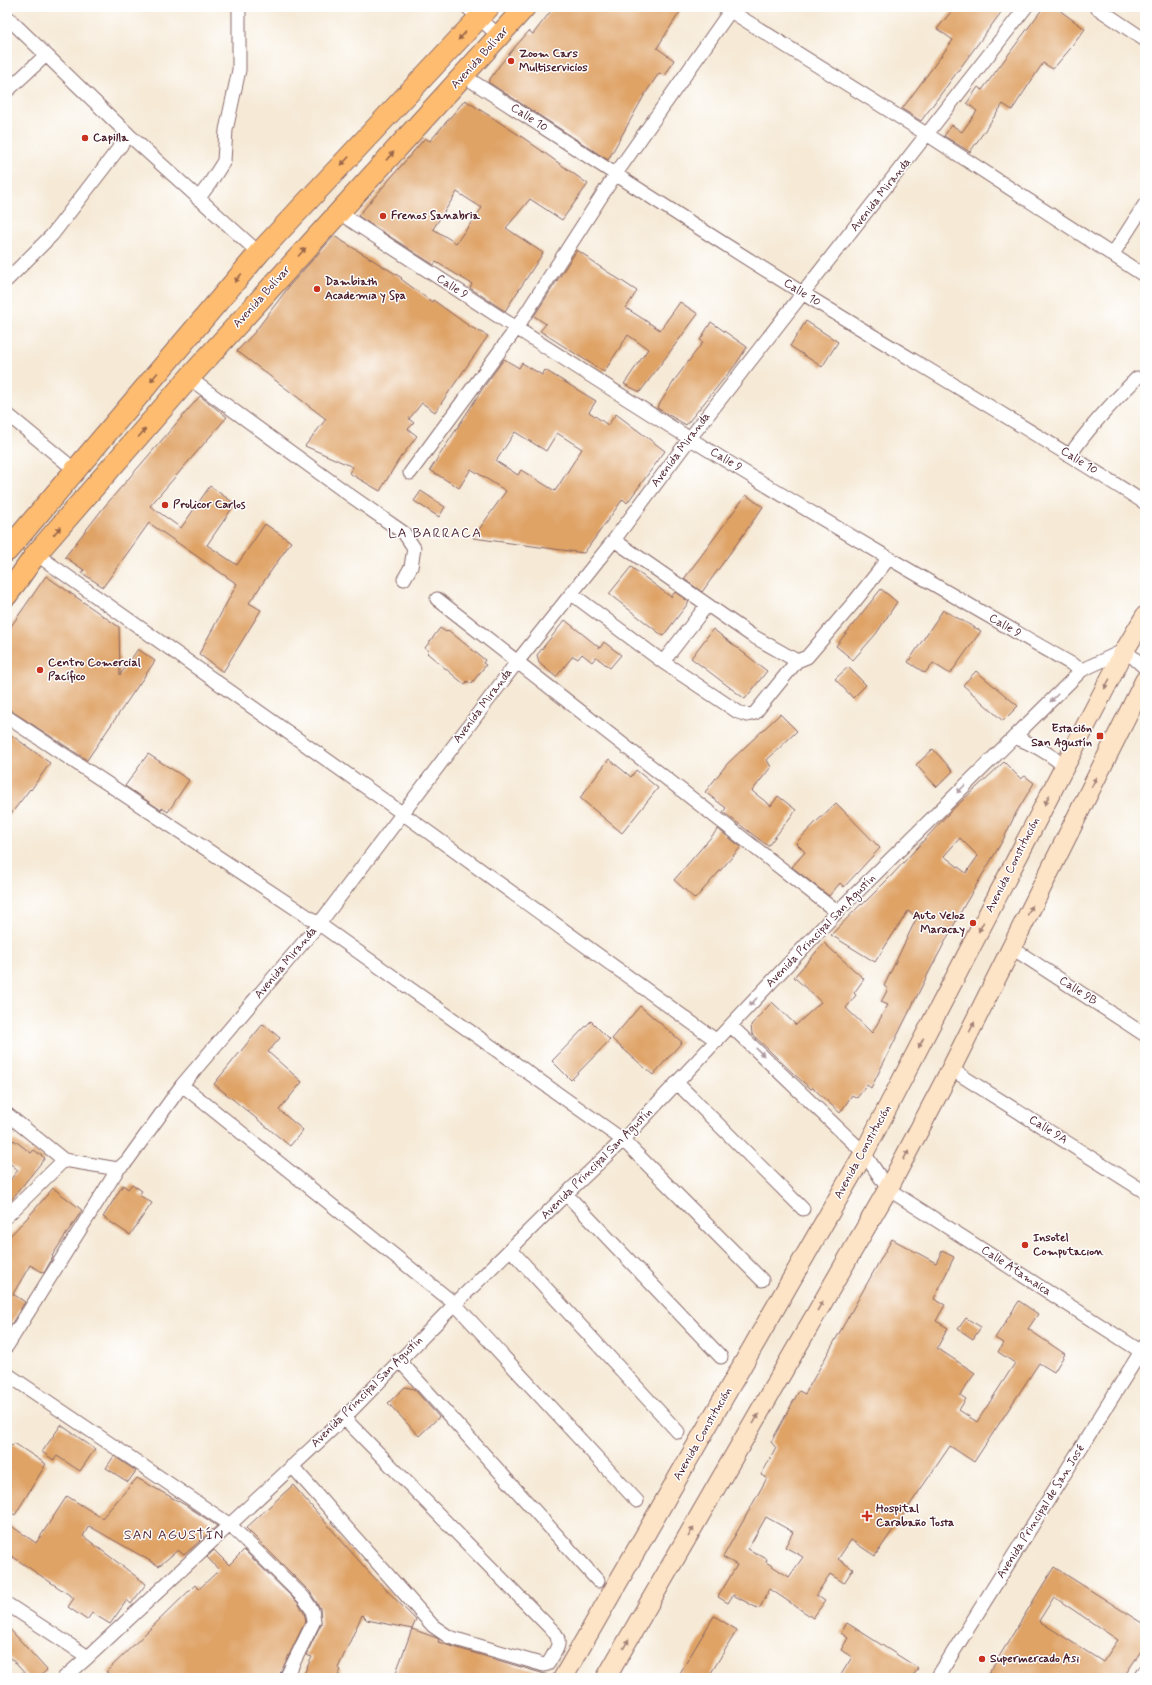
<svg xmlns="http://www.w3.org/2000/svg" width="1152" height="1685" font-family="Mynerve,sans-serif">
<rect width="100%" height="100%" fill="#fff"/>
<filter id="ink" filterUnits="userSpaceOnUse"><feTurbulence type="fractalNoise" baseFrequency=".025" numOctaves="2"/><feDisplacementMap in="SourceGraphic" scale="8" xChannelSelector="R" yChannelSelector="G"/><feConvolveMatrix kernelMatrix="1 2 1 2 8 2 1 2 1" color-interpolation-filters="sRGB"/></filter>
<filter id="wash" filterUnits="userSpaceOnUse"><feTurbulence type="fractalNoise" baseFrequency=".012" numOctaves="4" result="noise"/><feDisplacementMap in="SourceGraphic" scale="16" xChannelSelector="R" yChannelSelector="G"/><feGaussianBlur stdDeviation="0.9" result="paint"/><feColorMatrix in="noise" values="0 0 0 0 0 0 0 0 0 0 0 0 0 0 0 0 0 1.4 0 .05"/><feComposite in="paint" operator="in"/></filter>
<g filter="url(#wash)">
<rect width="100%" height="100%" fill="#f6ead7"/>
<g id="blocks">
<path fill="#dfa366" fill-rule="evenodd" d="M554,7H683L657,48L674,60L665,76L659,73L645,94L608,160L488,82L499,66L515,47L529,31L533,34Z
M955,7H1005L921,121L902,109L953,40L937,29Z
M1047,7H1055L1085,29L1070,49L1053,69L1043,63L1012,110L1003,104L970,152L944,136L952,125L962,132L977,111L967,103L978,87L982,90L1043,8Z
M465,100L525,139L588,184L562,220L530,199L506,228L543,253L505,311L470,288L472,284L436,262L434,265L358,216L425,138L430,141ZM457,192L482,208L456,243L433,229Z
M334,236L402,278L401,279L432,302L433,300L469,326L488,336L435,412L422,403L409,419L414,423L408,429L417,436L402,456H401L380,491L349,473L353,467L305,446L326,419L237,351L254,333L290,285Z
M577,250L589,258L588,259L637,291L626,308L660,330L680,302L698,314L640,392L624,384L648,349L628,335L604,372L540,331L546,324L534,316Z
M806,321L838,342L822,367L790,346Z
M711,322L747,347L736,364L686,425L657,408L676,378L703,342L700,340Z
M504,359L519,368L522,363L542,375L545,370L596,401L589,412L608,425L616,414L665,451L627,503L623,499L584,553L473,538L506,491L471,469L459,488L430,470L483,388ZM515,432L546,451L557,433L582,449L555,491L521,470L518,475L496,461Z
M200,396L227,417L150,506L181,528L210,486L235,504L207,545L237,565L265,524L291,542L249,603L261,610L223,672L199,654L237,584L149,523L103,587L82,573L84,570L65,557L104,507Z
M421,491L445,507L439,517L414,501Z
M746,495L763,507L702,592L684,579Z
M631,567L671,597L675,592L689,602L663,636L609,594Z
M46,576L119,627L120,675L138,649L155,661L87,760L7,708V632Z
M881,589L897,602L876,634L853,660L836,646Z
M943,610L981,631L950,674L933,663L925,673L908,662Z
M565,620L600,648L604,642L621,655L610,668L596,657L592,662L582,654L578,659L573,656L556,677L539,663L537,655Z
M440,628L446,632L448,630L485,660L483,663L486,665L471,684L467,681L465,685L427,653L429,651L425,648Z
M713,629L767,671L745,699L691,658Z
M848,667L866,685L853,698L835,679Z
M976,671L1018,706L1003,721L963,685Z
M780,714L797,731L767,760L771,767L752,791L771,806L778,796L796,810L768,846L723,812L726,808L705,792L727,764Z
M7,732L50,763L31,790L30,789L7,819Z
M933,749L953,771L937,787L916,765Z
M148,754L189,780L168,812L162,808L161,810L125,786Z
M609,759L631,777L636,770L658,788L622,833L580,798Z
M1004,762L1021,779L1025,776L1034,783L1016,813L1003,840L964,906L928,974L871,1088L867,1085L857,1098L852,1095L840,1113L813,1088L811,1089L795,1075L752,1034L751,1025L772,1002L796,1025L821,1002L794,977L824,943L864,979L854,993L856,995L846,1008L872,1033L888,1005L881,1002L888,989L884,986L917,917L908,911L875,962L831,935L861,904L862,905L892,875L950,812ZM960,838L978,856L966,873L944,856Z
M836,803L880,848L844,887L840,883L829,896L792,867L805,852L796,843L814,824Z
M718,829L741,847L695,899L674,880Z
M640,1006L682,1042L653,1075L612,1039Z
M591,1021L610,1040L571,1080L552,1061Z
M263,1024L280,1038L268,1052L302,1082L279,1110L303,1130L290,1146L214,1084Z
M14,1140L31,1153L34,1150L45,1158L7,1205V1184L18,1170L7,1161V1149Z
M132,1184L142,1191L139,1195L152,1203L130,1235L103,1217L123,1185L128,1189Z
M53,1188L82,1210L52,1256L53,1257L44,1273L30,1265L13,1294L25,1302L7,1331V1239L29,1216Z
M892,1239L936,1263L942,1251L954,1257L934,1299L945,1305L936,1321L948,1328L937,1348L975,1373L960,1395L966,1399L959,1410L977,1422L1015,1363L998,1352L1003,1343L995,1338L1019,1301L1038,1314L1028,1329L1065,1354L1054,1372L1039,1363L974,1462L950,1446L875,1556L851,1540L838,1559L853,1569L844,1583L830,1574L816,1595L825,1601L813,1618L770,1589L759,1609L733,1595L728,1603L718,1597L737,1565L723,1557L767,1478L761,1475L776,1448L771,1442L799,1391L805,1394ZM766,1517L793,1532L785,1547L803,1557L789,1577L766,1562L767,1559L748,1549Z
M966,1318L981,1327L973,1339L958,1329Z
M405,1387L414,1389L439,1417L419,1436L388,1403Z
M61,1425L95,1449L80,1471L57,1456L54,1460L42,1452Z
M7,1443L12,1446L14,1443L46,1464L15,1515L7,1510Z
M114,1456L136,1471L128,1482L106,1468Z
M137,1478L187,1506L217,1526L184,1555L178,1550L159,1566L89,1526L83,1536L146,1584L131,1604L127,1600L110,1624L92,1613L87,1620L68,1607L74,1598L7,1553V1523L36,1543L67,1496L102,1518Z
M293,1485L367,1570L416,1620L412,1629L367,1620L362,1615L338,1668L341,1670L337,1678H302L312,1657L306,1655L321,1624L320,1608L310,1592L246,1528Z
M214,1550L229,1565L244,1550L298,1603L304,1613L306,1620L278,1678H117L106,1672L195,1585L199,1589L219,1570L207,1557Z
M1054,1567L1145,1625V1645L1123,1678H986ZM1054,1597L1118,1640L1103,1662L1039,1621Z
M714,1616L737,1630L708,1678H677Z
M847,1623L918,1668L912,1678H839L852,1657L841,1650L848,1638L841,1633Z
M7,1626L47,1670L38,1678H29L7,1654Z
M412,1629L437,1638L439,1640L438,1642L447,1645L548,1675V1678H394Z"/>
</g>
</g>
<g filter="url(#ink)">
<use href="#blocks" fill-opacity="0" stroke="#866667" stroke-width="1"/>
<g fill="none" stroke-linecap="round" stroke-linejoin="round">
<g stroke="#866667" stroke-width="15">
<path id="street" d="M467,7L499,36
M724,7L928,135L1145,276
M1096,7L1145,40
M7,17L129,135L259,253
M464,76C577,149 689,223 804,294C918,364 1033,431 1145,503
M7,91L46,55
M198,199L210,183L224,161L226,130L239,70V7
M338,212C454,288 571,364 689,438C818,518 950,594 1082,670
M1113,254L1145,204
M7,280L52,235L129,135
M189,378L351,496L404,533L414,548L411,567L404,579
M7,414L75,470
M1070,455C1089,427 1113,402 1137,378
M410,473L516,329L615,175L733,7
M614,540L751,635L797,661L807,657L855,601L889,558
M36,554L402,813L717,1041
M572,594L663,662L738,712L747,715L755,713L797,661
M437,599L837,912
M663,662L707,605
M7,717L319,924L623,1140L762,1280
M1014,737C1033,744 1049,753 1064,766
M1012,948L1145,1035
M731,1026L864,1153L888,1189L1145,1354
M951,1069L1145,1192
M677,1083L803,1209
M182,1085L455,1304L637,1501
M7,1114L64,1160
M566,1194L721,1357
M7,1216L64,1160L118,1169L127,1161L182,1085L319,924L517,662L614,540L690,438L1026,7
M511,1250L678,1432
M7,1346L118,1169
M399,1360L598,1581
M7,1374L230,1525L304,1598L312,1610L314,1621L286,1678
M292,1466L433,1626L449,1637L537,1663L544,1665L548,1664C554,1653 563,1644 555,1633L344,1418
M7,1604L88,1657
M64,1678L88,1657L344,1418L455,1304L566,1194L623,1140L837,912L1082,670L1125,650L1145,668
M937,1678L1145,1345
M1141,1678L1145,1671"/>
</g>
<g stroke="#866667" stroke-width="21">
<path id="secondary" d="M563,1678L864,1153L1125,650L1145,616
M606,1678L888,1189L951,1069L1145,680"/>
</g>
<g stroke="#866667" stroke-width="23">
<path id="primary" d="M7,551L259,253L489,7
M7,595L36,554L189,378L525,7"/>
</g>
<use href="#street" stroke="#fff" stroke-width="13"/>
<use href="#secondary" stroke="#fee4c6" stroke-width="19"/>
<use href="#primary" stroke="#fdbc70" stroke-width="21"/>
</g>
<defs><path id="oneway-solid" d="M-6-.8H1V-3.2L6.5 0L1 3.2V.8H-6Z"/></defs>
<g fill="#9b664a">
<use href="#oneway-solid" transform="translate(462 36) rotate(133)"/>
<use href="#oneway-solid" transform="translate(390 156) rotate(-47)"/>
<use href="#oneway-solid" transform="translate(345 161) rotate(133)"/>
<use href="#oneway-solid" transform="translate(302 252) rotate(-48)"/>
<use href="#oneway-solid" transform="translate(238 278) rotate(130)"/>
<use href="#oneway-solid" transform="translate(154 377) rotate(130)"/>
<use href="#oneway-solid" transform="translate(142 433) rotate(-49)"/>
<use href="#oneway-solid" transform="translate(57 531) rotate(-49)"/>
</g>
<g fill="#a48278">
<use href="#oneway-solid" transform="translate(1107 684) rotate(118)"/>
<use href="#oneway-solid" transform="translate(1094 782) rotate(-64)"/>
<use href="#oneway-solid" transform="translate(1047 800) rotate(117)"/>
<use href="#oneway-solid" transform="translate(1030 910) rotate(-64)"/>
<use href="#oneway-solid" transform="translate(981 927) rotate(117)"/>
<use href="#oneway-solid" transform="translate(972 1027) rotate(-63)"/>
<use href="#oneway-solid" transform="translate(921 1043) rotate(117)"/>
<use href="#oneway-solid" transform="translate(906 1155) rotate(-62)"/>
<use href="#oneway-solid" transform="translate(820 1306) rotate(-60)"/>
<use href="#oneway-solid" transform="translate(756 1419) rotate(-60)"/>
<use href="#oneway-solid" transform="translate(691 1532) rotate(-60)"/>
<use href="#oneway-solid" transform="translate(626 1644) rotate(-60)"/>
</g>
<g fill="#ae9aa0">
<use href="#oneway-solid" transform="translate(1054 698) rotate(135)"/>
<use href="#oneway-solid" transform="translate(961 789) rotate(135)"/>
<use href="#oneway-solid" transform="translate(753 1002) rotate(133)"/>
<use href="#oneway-solid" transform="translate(760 1052) rotate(44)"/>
</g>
</g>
<g fill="#c8321e" stroke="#fff" stroke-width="1.5">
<circle cx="511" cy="61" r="4"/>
<circle cx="85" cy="138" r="4"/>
<circle cx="383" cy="216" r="4"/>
<circle cx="317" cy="289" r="4"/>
<circle cx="165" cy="505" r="4"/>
<circle cx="40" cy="670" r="4"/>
<rect x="1096" y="732" width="8" height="8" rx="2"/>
<circle cx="973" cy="923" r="4"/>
<circle cx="1025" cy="1245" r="4"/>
<path d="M865 1510h4v4h4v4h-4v4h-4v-4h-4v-4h4z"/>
<circle cx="982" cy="1659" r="4"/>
</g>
<g text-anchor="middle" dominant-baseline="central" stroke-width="3" stroke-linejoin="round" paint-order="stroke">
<g font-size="12" font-weight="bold" fill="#4a1f2b" stroke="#fff" text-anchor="start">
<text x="519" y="54">Zoom Cars<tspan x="519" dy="14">Multiservicios</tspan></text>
<text x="93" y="138">Capilla</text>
<text x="391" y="216">Frenos Sanabria</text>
<text x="325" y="282">Dambiath<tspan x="325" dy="14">Academia y Spa</tspan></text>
<text x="173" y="505">Prolicor Carlos</text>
<text x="48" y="663">Centro Comercial<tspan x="48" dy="14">Pacífico</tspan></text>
<text x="1092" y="729" text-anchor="end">Estación<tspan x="1092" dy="14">San Agustín</tspan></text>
<text x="965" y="916" text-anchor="end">Auto Veloz<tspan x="965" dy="14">Maracay</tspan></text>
<text x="1033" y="1238">Insotel<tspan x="1033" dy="14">Computacion</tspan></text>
<text x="876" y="1509">Hospital<tspan x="876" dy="14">Carabaño Tosta</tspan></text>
<text x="990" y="1659">Supermercado Asi</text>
</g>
<g font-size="12" fill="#4a1f2b" stroke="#fff">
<text transform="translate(480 58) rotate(-48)">Avenida Bolívar</text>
<text transform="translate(529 118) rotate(33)">Calle 10</text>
<text transform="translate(881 195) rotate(-52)">Avenida Miranda</text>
<text transform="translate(452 287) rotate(33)">Calle 9</text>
<text transform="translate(802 293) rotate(32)">Calle 10</text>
<text transform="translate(262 297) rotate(-48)">Avenida Bolívar</text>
<text transform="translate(681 450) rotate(-53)">Avenida Miranda</text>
<text transform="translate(726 460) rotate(31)">Calle 9</text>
<text transform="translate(1079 461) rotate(32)">Calle 10</text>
<text transform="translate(1005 626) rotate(30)">Calle 9</text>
<text transform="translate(483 706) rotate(-53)">Avenida Miranda</text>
<text transform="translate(1013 865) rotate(-63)">Avenida Constitución</text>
<text transform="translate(821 931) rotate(-46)">Avenida Principal San Agustín</text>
<text transform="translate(286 963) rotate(-50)">Avenida Miranda</text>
<text transform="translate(1078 991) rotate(33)">Calle 9B</text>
<text transform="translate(1048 1130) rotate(32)">Calle 9A</text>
<text transform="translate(863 1152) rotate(-61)">Avenida Constitución</text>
<text transform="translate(597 1164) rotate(-45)">Avenida Principal San Agustín</text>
<text transform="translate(1016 1271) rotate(33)">Calle Atamaica</text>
<text transform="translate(367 1392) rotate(-45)">Avenida Principal San Agustín</text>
<text transform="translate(703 1434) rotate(-60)">Avenida Constitución</text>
<text transform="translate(1041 1512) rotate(-58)">Avenida Principal de San José</text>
</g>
<g font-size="14" letter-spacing="1" fill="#4a1f2b" stroke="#fff">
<text x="435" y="533">LA BARRACA</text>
<text x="174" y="1535">SAN AGUSTÍN</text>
</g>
</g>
<rect width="1152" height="1685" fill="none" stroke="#fff" stroke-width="24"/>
</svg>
